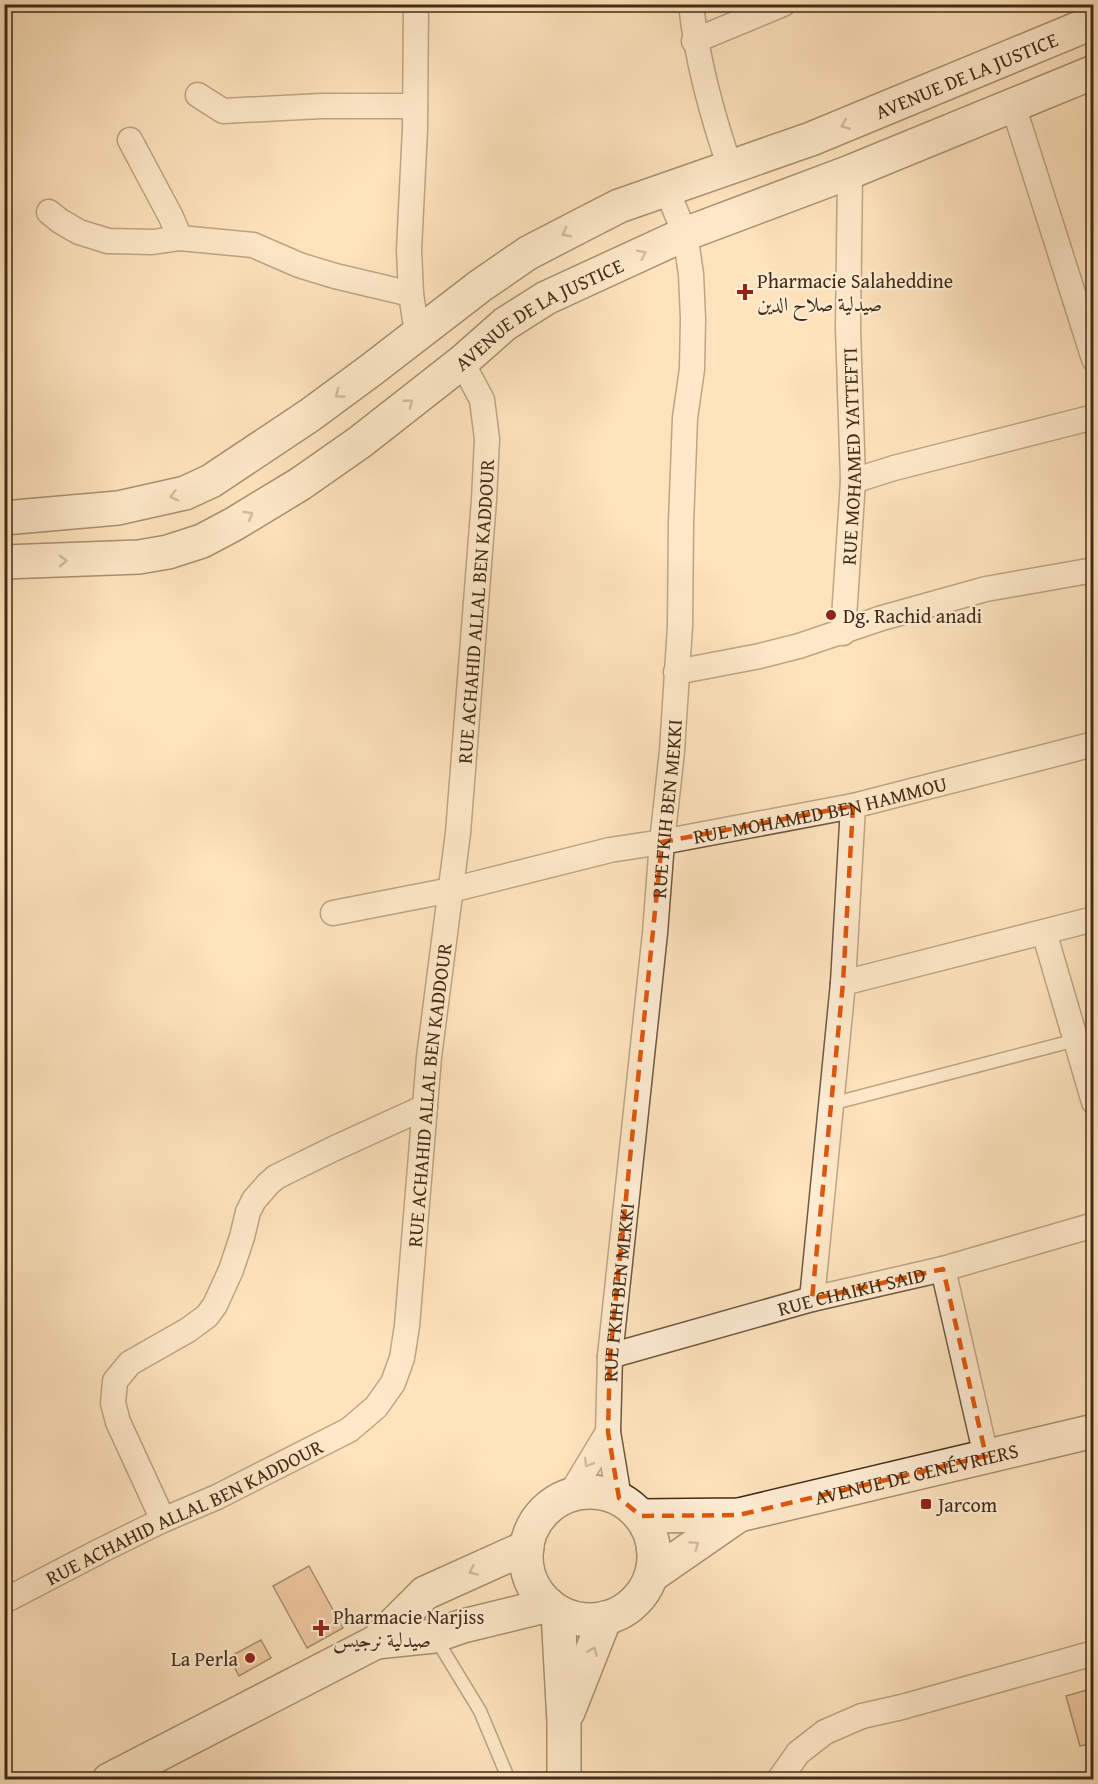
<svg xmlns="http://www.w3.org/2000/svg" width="1098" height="1784" font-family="'Gentium Book Plus',Amiri,serif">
<rect width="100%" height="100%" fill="#fee3bd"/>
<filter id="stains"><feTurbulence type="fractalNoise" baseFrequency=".00333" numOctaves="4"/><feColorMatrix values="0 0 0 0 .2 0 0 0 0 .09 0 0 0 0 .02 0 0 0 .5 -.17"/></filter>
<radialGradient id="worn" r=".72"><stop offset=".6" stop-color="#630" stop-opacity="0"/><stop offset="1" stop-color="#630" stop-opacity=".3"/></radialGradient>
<path fill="#e7aa80" stroke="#412b17" stroke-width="1.5" d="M309,1566L343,1628L307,1648L273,1586Z
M261,1640L271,1658L239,1676L229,1657Z
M1094,1688V1743L1080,1746L1066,1696Z"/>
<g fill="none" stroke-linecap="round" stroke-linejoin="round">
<g stroke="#705940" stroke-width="15">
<path id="lane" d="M831,1104L1076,1040
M435,1637L480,1711L509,1780"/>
</g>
<g stroke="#705940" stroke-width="27">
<g id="street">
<path d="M416,4L415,129L409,250L411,294L417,333"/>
<path d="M691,4C697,61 712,114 730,168"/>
<path d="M694,41L783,4"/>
<path d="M198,95L223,111L321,106H415"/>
<path d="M1013,105L1094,359"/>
<path d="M130,140L171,217L180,238"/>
<path d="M49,212L60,221L79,232L108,241L153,242L180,238L253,245L299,265L335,276L411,294"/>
<path d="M853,481L894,468L1094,417"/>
<path id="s1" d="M843,633L853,481L848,328L850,172"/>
<path d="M676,672L760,656L799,646L882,618L986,589L1094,570"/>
<path id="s2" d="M333,913L451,890L610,850L662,842L853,806L1094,744"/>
<path d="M1044,932L1094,1102"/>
<path d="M843,983L1094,919"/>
<path d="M943,1269L986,1456"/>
<path d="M812,1299L843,983L853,806"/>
<path id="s3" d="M610,1356L812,1299L943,1269L1094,1225"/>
<path d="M570,1495L608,1432"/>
<path id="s4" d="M619,1498L608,1432L610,1356L655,933L662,842L672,751L680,626L681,523L685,418L692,369L693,319L691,274L685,234L666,188"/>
<path d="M163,1520L118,1422L113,1403L115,1381L130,1363L188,1330L207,1316L215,1305L231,1270L242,1237L248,1212L254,1200L268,1184L276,1177L333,1149L425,1107"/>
<path id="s5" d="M4,1601L100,1551L163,1520L217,1497L349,1430L376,1407L393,1383L402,1358L407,1326L429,1057L458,833L484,500L487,439L482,400L462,362"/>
<path d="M779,1780L798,1753L825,1732L862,1716L902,1707L1094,1653"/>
</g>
</g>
<g stroke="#412b17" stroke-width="36">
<g id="secondary">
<path id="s6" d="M4,518L118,508L185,493L211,481L310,415L371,370L480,286L528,253L582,225L619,206L811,139L1094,22"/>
<path id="s7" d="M4,562L139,557L168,552L202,541L234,524L300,484L360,442L462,362L505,324L546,298L685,234L850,172L1094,72"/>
<circle cx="590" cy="1556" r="64"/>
<path id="s8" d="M641,1516L739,1515L1094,1431"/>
<path d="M651,1576L739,1515"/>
<path d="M558,1612L564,1722V1780"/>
<path d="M376,1642L434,1636L463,1626L549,1605"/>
<path d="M568,1712L605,1618"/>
<path d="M109,1780L376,1642L425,1593L527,1547"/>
</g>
</g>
<use href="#lane" stroke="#feedd4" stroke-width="12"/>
<use href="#street" stroke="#feedd4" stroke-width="24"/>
<use href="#secondary" stroke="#feedd4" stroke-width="33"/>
</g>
<defs><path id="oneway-chevron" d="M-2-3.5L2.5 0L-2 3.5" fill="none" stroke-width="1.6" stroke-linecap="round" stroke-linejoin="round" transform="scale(1.5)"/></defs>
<g stroke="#a08c76">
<use href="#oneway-chevron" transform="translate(845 125) rotate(158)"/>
<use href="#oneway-chevron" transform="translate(566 233) rotate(152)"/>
<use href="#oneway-chevron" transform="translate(642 254) rotate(-26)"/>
<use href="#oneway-chevron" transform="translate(339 394) rotate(144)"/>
<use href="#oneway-chevron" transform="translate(409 403) rotate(-38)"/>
<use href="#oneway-chevron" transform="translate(174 496) rotate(165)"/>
<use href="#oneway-chevron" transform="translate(249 515) rotate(-31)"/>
<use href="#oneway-chevron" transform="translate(63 561) rotate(-1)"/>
<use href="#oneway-chevron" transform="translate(588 1463) rotate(121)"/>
<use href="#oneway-chevron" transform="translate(695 1545) rotate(-35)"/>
<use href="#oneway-chevron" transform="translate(473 1571) rotate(156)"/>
<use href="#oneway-chevron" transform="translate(593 1651) rotate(-69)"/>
</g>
<path d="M0 0H1098V1784H0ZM853,806L843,983L812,1299L943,1269L986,1456L739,1515L641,1516L619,1498L608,1432L610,1356L662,842Z" fill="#fee3bd" fill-opacity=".55" fill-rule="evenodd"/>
<path fill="none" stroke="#e0570d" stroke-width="4.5" stroke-dasharray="12 8" stroke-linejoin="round" d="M853,806L843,983L812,1299L943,1269L986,1456L739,1515L641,1516L619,1498L608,1432L610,1356L662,842Z"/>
<g fill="#8f2418" stroke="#feedd4" stroke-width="2">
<path d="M742 283h6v6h6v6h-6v6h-6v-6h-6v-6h6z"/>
<circle cx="831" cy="615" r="6"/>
<rect x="920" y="1498" width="12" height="12" rx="3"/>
<path d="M318 1619h6v6h6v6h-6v6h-6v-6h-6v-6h6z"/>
<circle cx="250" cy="1658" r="6"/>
</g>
<g text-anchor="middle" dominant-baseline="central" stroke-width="4.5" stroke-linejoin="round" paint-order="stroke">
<g font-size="20" fill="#412b17" stroke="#feedd4">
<text stroke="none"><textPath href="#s6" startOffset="1076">AVENUE DE LA JUSTICE</textPath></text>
<text stroke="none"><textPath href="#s7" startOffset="608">AVENUE DE LA JUSTICE</textPath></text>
<text stroke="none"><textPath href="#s1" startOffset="177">RUE MOHAMED YATTEFTI</textPath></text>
<text stroke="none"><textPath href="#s5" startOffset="1227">RUE ACHAHID ALLAL BEN KADDOUR</textPath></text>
<text stroke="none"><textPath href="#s4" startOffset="693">RUE FKIH BEN MEKKI</textPath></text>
<text stroke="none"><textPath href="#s2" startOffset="498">RUE MOHAMED BEN HAMMOU</textPath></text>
<text stroke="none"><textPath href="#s5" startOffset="741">RUE ACHAHID ALLAL BEN KADDOUR</textPath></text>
<text stroke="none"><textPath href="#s3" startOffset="250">RUE CHAIKH SAID</textPath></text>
<text stroke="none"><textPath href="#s4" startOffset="207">RUE FKIH BEN MEKKI</textPath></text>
<text stroke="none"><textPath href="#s8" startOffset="280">AVENUE DE GENÉVRIERS</textPath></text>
<text stroke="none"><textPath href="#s5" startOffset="201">RUE ACHAHID ALLAL BEN KADDOUR</textPath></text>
</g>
<g font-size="20" fill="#412b17" stroke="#feedd4" text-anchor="start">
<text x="757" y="280">Pharmacie Salaheddine<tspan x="757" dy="23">صيدلية صلاح الدين</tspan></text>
<text x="843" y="615">Dg. Rachid anadi</text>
<text x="938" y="1504">Jarcom</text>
<text x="333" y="1616">Pharmacie Narjiss<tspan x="333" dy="23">صيدلية نرجيس</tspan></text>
<text x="238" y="1658" text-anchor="end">La Perla</text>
</g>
</g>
<rect width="1098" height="1784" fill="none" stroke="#fee3bd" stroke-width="24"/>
<rect x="6" y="6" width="1086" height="1772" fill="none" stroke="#412b17" stroke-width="3"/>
<rect x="12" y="12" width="1074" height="1760" fill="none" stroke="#412b17" stroke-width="1.5"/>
<rect width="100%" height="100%" filter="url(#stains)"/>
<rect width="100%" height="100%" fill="url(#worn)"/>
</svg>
